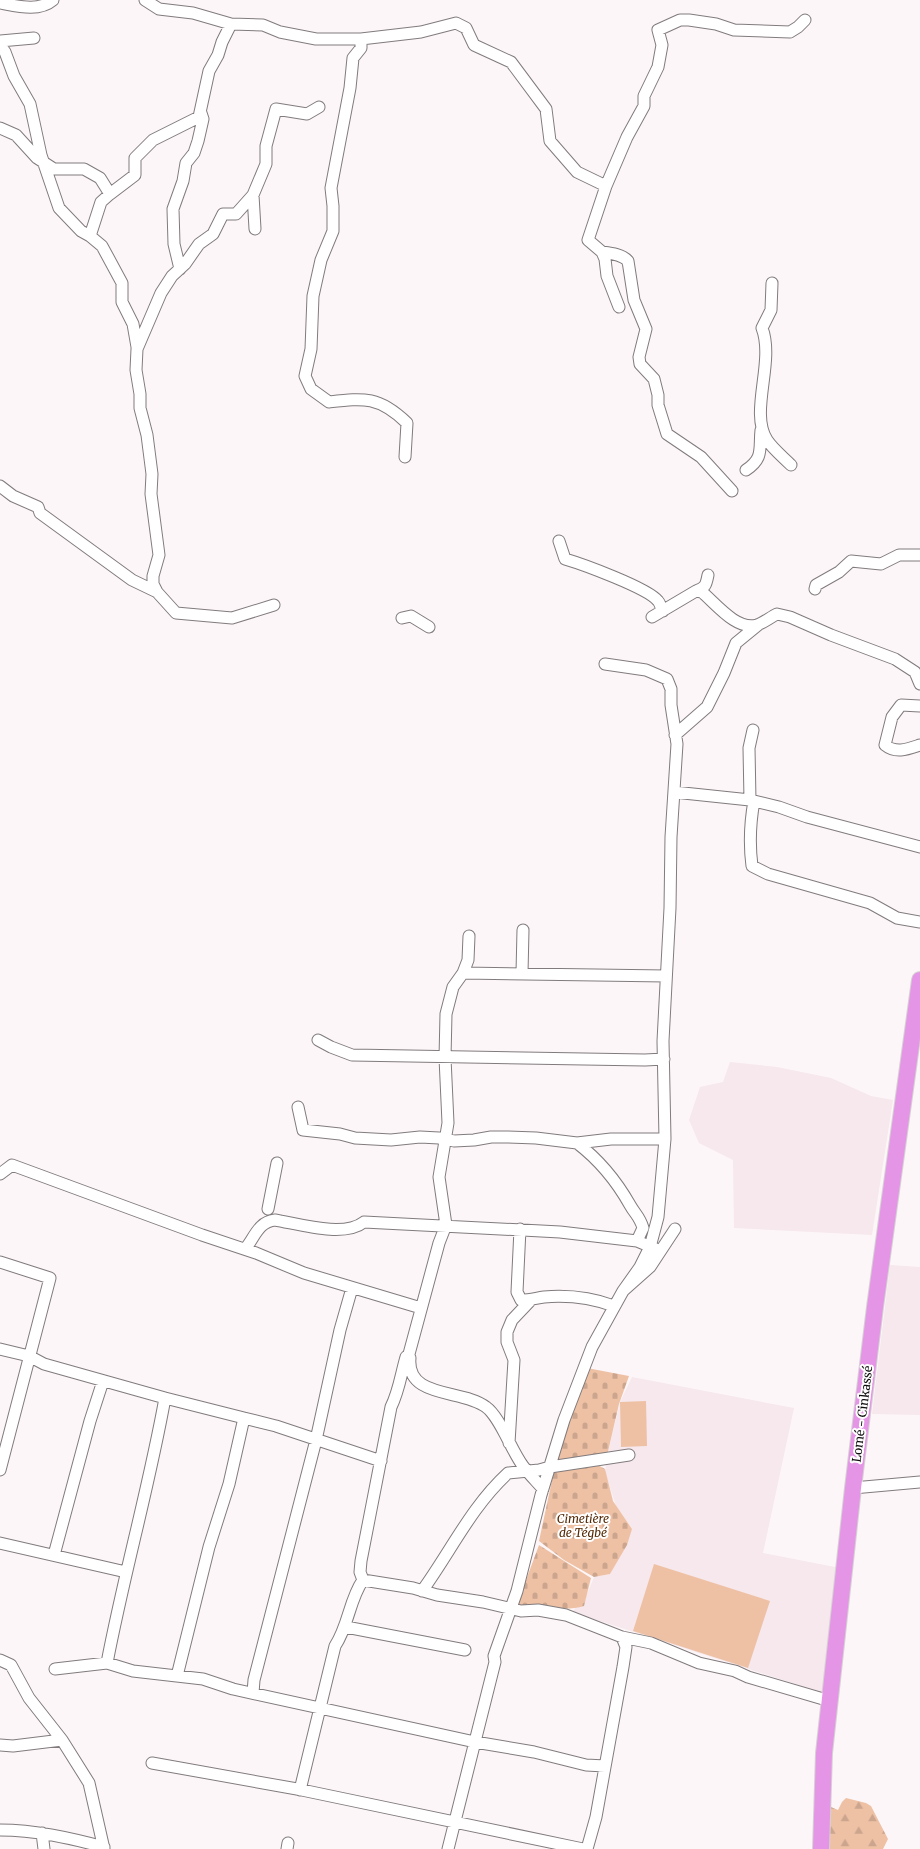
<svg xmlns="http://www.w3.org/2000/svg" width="920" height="1849" font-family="Merriweather,serif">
<defs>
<pattern id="forest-firs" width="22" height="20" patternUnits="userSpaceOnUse" patternTransform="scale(1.25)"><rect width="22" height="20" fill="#eec1a5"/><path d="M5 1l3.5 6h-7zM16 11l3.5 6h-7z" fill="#cba58d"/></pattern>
<pattern id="cemetery-stones" width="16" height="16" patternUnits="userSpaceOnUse" patternTransform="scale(1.25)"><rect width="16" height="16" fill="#eec1a5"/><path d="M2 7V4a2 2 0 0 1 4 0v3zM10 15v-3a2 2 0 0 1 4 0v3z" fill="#cba58d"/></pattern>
</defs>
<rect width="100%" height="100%" fill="#fdf6f8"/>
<path fill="#f6e8ec" d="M730,1062L777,1067L831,1078L871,1096L893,1100L872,1235L734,1228L733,1160L699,1143L689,1120L700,1087L723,1082Z
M890,1265L920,1267V1415L872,1414Z
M632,1377L794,1408L763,1553L840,1568L823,1693L572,1612L587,1594L594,1577L610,1574L632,1529L616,1506L605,1472L607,1456L620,1402Z"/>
<path fill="url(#forest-firs)" d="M846,1798L866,1803L871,1806L888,1839L883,1849H826V1809L831,1807L838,1810L842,1802Z"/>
<path fill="url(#cemetery-stones)" d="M587,1368L629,1376L619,1404L607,1456L556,1461Z
M596,1464L605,1469L613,1501L632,1529L627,1545L610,1574L594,1577L564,1560L539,1541L554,1471Z
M539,1545L591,1578L584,1606C562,1613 538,1603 516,1607Z"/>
<path fill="#eec1a5" d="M646,1401L647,1446L621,1447L620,1402Z
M654,1564L770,1601L748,1668L633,1631Z"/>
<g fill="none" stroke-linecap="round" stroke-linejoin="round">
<g stroke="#817b7d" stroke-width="13">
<path id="minor" d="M145,0L159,9L193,13L231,24L263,25L280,32L316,39H361L421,32L456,23L466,28L474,45L511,62L546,109L550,141L577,172L606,186
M0,3C17,6 39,12 53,0
M361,39V48L353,58L350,88L331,188L333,206V231L321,260L313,296L311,349L305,376L311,389L329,402C364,398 379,396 407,423L405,457
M0,41L34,38
M0,45L5,52L14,76L30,104L41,155L59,208L81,231L90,236
M0,128L16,135L37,158L54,169H84L100,178L110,194L135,175V158L153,140L199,117L209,71L218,55L222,42L231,24
M110,194L101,202L90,236L102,246L122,283V302L133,324L137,347
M253,195L255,229
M602,252C610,253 622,254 628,261L634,300L646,329L639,357L640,364L654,379L658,395V405L667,434L701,457L732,491
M180,269L174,244L173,209L183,181L186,163L194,153L198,141L203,119L201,113
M772,283L771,310L762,328C775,362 749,412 767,440C773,449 783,457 791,465
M619,307L607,276L605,259L602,252L588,240L606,186L627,137L644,106V96L658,67L662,45L658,30L680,20H689L716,24L734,30L790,32L798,27L805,20
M746,470C764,458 759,449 761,430
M0,486L13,496L38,507L40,513L132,580L157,592
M559,541L565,559C582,564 648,588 658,601C660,603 661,608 663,611
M815,589L816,585L839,572L851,561L881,564L899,555H920
M696,591C706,587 706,585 708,575
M274,605L232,618L176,613L157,592L153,584V576L159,555L151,494L152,474L147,435L140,408V394L136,370L137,349L161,293L172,276L185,264L199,244L213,234L223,214H236L253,195L266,164V146L276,109L307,114L319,107
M652,617L696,591L702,592C716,604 737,631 757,625C763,623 771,617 777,614L790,617L831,635L895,659L915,672L920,684
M402,618L411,616L429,627
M605,664L646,670L667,679L671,689V705L677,744L671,837L670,908L663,1041L665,1139L658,1217L650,1247L640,1267L623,1291
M920,706L901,705L892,717L885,745C896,754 908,749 920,745
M675,735L707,707L724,673L736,643L758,625
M674,792L750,800L779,807L807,817L920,847
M750,800L749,748L753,730
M754,801C750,823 749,843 752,866L768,874L870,903L897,918L920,922
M463,973L666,976
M522,973L523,930
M318,1040L331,1047L352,1055L645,1060L664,1059
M298,1107L303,1130L340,1134L355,1138L391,1140L420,1137L439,1138L454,1141L474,1140L491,1137H507L536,1138L577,1143L611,1139H665
M577,1143C598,1159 617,1182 630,1205C635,1214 640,1217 643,1228L637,1241
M0,1174L12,1165L202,1235L256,1253L304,1273L421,1308
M268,1209L277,1163
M520,1229L517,1292L521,1300C530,1300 536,1298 544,1297C567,1295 592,1298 614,1306
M245,1249C255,1237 258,1222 275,1220C299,1224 344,1238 364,1222L560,1232L637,1241L656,1249
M0,1262L50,1278L0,1470
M0,1349L29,1356L44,1364L165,1398C149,1487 124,1574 107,1663
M410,1358C406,1399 463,1389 486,1407C500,1417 511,1450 523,1466C529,1474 536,1481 543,1489
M165,1398L244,1418
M509,1443L514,1360L507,1342V1332L512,1320L531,1300
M853,1488L920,1482
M0,1543L126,1572
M54,1555L90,1421L103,1381
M363,1580L413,1588L437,1595L483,1602L521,1611L538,1610L566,1615L622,1637L651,1643L699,1663L735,1671L748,1677L830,1701
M422,1591C451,1551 471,1507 508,1473L539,1470L550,1467L629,1455
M346,1627L465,1650
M0,1660L11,1665L29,1698L62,1740L89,1783L104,1849
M55,1669L107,1663L133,1671L203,1679L233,1689L475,1742L534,1752L586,1765L605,1766
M177,1676L209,1547L229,1484L244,1418L276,1426L381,1461
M253,1693L254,1680L316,1440L340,1330L352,1288
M0,1745L13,1746L62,1740
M152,1763L297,1789L583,1849
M300,1790L335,1646C349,1625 349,1600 363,1580L360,1572L361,1561L391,1407C399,1391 401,1374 406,1357L409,1354L439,1243L446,1225L439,1177L448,1123L445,1058L446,1014L453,987L463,973L468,960L469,936
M0,1830C35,1830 70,1838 104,1847
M42,1833L44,1849
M287,1849L288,1843
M448,1849L495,1662L494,1656L517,1591L541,1495L564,1420L592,1347L623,1291L650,1267L675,1229
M587,1849L596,1817L623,1667L626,1647L622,1637"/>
</g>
<g stroke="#d4d3d3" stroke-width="18">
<path id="highway" d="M821,1849L824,1753L853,1488L875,1307L920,980"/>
</g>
<use href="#minor" stroke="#fff" stroke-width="11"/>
<use href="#highway" stroke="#e595e6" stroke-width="16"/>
</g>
<g text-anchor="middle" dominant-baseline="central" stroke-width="4" stroke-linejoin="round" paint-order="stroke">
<g font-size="12" fill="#0e0c0c" stroke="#fff">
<text transform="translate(862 1414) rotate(-83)">Lomé - Cinkassé</text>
</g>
<g font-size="12" font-style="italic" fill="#542905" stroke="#fff">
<text x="583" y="1518">Cimetière<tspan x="583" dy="14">de Tégbé</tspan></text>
</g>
</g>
</svg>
